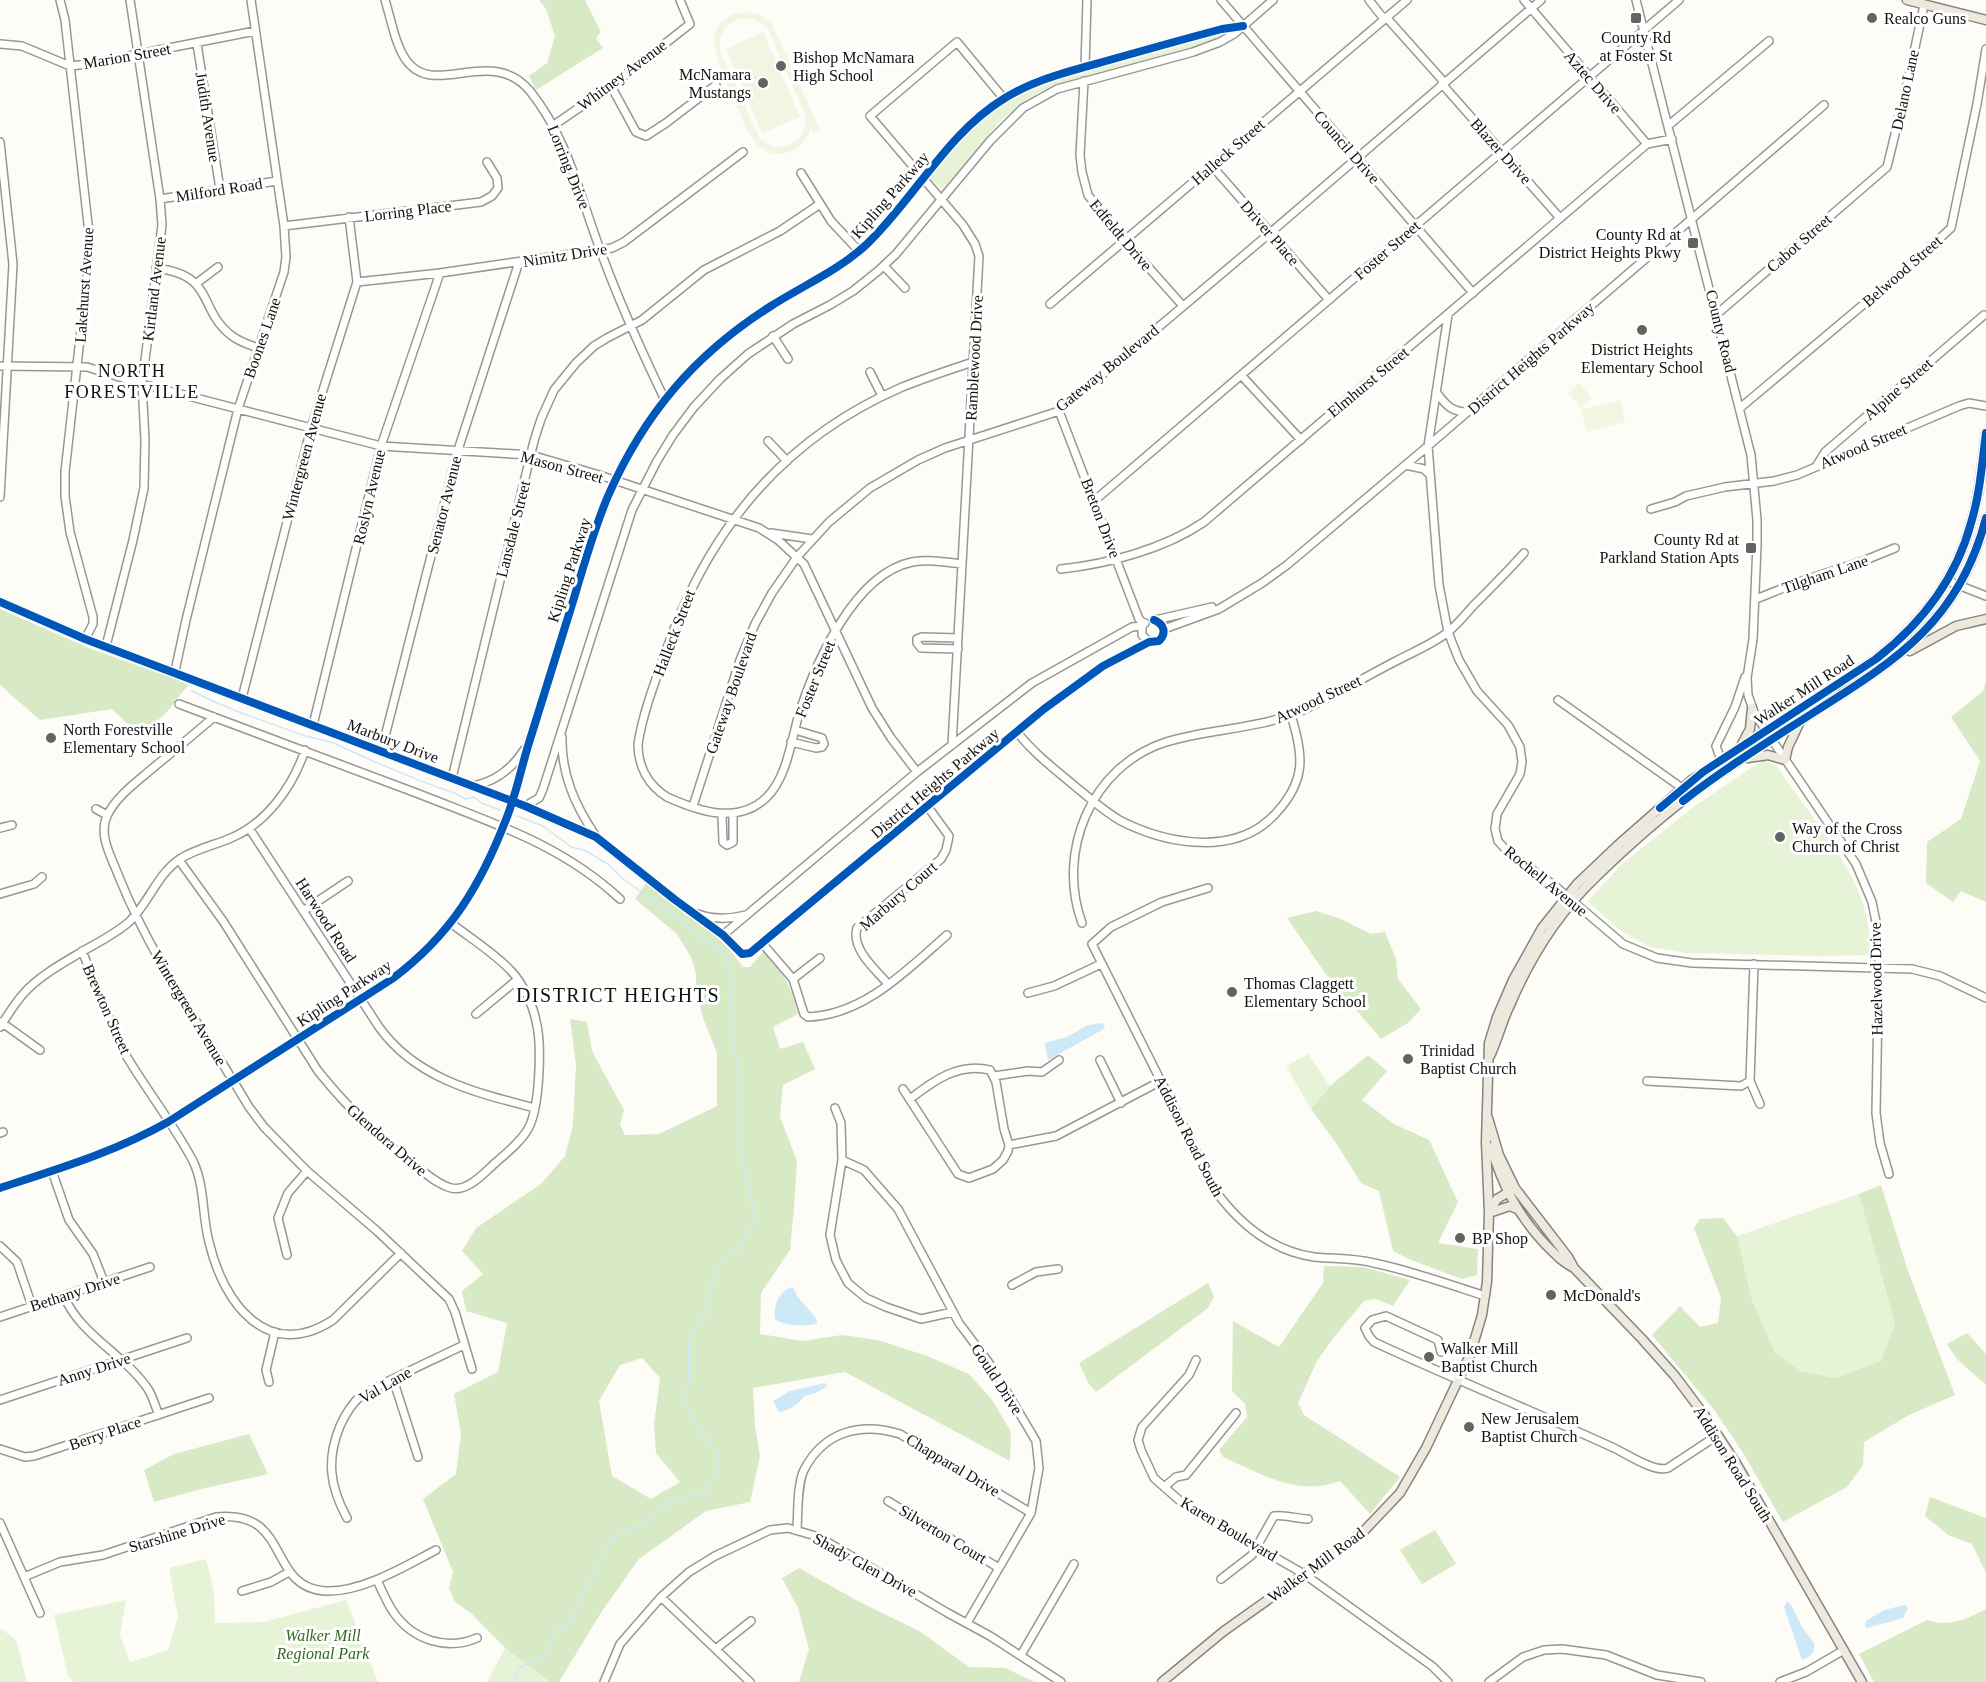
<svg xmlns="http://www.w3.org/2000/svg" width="1986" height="1682" font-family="'Times New Roman',serif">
<rect width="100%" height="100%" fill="#fdfcf7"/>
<path fill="#e7f3d7" d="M1230,29V32L1213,41L1052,86L1041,91L1000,121L946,188L941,189L930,178V175L966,133L1001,102L1039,83Z
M1763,760L1777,766C1812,822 1877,884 1869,955L1822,956L1685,953L1649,947L1617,928L1588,901L1622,864L1695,806Z
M1308,1054L1330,1086L1311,1109L1286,1066Z
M1859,1194L1895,1324L1882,1361L1835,1378L1801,1371L1775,1353L1752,1300L1737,1236Z
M206,1559L214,1592L215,1623L264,1622L346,1600L378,1682H74L68,1676L54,1615L126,1600L120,1635L130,1662L168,1650L178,1617L169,1568Z
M0,1628L16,1640L27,1682H0Z
M505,1648L550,1682H487Z"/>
<path fill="#d8eac5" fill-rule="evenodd" d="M539,0H585L601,32L596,38L603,48L536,90L529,76L547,63L555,36L546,9Z
M0,609L89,648L189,684L166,713L140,736L112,709L40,720L0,685Z
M1986,681V902L1961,891L1953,902L1926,883L1927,842L1961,819L1980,761L1951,717L1983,691Z
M646,883C680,908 720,933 743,967H750L764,951C784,975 791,984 798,1014L773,1027L780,1049L803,1042L815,1069L783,1085L780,1117L797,1161L794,1208L790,1250L761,1293L760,1334L803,1341L842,1335L878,1340L927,1356L969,1374L993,1401L1011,1432L1010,1461L845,1372L753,1388L755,1426L760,1456L750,1502L706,1511L639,1559L602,1611L559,1682H550L505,1648L471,1613L455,1602L449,1588L453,1572L423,1499L456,1474L461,1433L454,1394L498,1372L507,1323L466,1311L462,1291L483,1274L462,1251L476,1228L541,1184L565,1156L573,1125L576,1065L570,1019L587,1022L592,1051L624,1110L620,1124L625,1135L659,1134L717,1106V1053L703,1018L696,989V974L691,957L676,933L635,899ZM642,1358L660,1378L654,1424L656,1453L680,1482L651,1499L612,1476L599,1401L620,1365Z
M1316,911L1341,919L1371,934L1385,932L1396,959L1398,979L1421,1009L1408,1023L1381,1039L1325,973L1287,918Z
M1368,1055L1387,1071L1362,1100L1394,1124L1429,1140L1458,1202L1438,1243L1478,1249L1477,1275L1462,1279L1411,1260L1393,1251L1379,1191L1361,1183L1336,1143L1311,1109L1330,1086Z
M1881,1185L1907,1268L1955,1395L1909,1415L1864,1442L1863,1465L1847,1487L1783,1522L1743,1453L1715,1411L1652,1335L1680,1306L1700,1327L1718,1323L1721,1298L1694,1228L1700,1219L1723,1218L1737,1236L1752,1300L1775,1353L1801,1371L1835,1378L1881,1361L1895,1324L1859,1194Z
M1324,1266L1363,1267L1410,1280L1393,1306L1376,1299L1364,1301L1334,1337L1317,1361L1298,1403L1304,1415L1400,1477L1370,1514L1340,1481C1298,1497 1261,1474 1223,1457L1219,1450L1247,1417L1245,1404L1232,1391L1233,1321L1279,1347L1323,1283Z
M1208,1283L1214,1297L1208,1308L1096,1392L1089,1384L1079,1363Z
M1967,1333L1986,1354V1385L1957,1359L1947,1344Z
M249,1434L268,1474L201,1489L154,1502L144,1470L174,1454Z
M1930,1497L1986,1518V1573L1972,1544L1948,1535L1925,1516Z
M1435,1530L1456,1564L1422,1584L1400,1550Z
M799,1568L856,1600L921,1632L969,1667L1005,1668L1035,1682H799L809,1649L798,1608L782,1578Z
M1986,1609V1682H1874L1859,1654L1927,1620C1950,1627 1965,1620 1986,1609Z"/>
<path fill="#f0f6e1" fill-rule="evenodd" d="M744,12L760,15L772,24L819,128L814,134L811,128C803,154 773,164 754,141C745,129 740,113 734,99C722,71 693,20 744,12ZM749,18L761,23L769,31L806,117C807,144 778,158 759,137L721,54C716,34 728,18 749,18Z
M763,32L800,117L762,133L726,49Z
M1579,383L1592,398L1581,408L1568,393Z
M1620,400L1625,422L1587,432L1581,410Z"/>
<path fill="#cde8f7" d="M1103,1023L1105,1027L1102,1030L1048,1060L1045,1043L1067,1037L1088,1025Z
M793,1287L797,1296L816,1318L817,1324C805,1326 786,1327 775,1319C773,1306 779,1290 793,1287Z
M825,1383L827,1386L816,1393L804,1396C799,1404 789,1411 779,1412L773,1401L790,1391Z
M1787,1601L1791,1605L1802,1627L1814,1643V1651L1809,1657L1802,1660L1784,1607Z
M1905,1605L1908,1608L1903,1618L1867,1628L1865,1625L1866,1621L1884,1610Z"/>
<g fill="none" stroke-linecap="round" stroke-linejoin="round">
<path stroke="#cde8f7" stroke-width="1.5" d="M192,691C227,709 266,722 303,735C314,739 328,740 338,745C376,763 416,780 457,794L465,799L474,797L481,803L500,810
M515,1682L518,1668L545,1655L555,1632L571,1623L574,1612L612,1539L645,1523L669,1502L706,1492L718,1471V1452L699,1431L683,1395L689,1382L688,1340L706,1312L716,1265L739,1249L755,1222L749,1187L737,1142L740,1109L739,1074L730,1026V969L721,950L697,935L676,917L622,878L608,864L584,850L571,847L543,826L517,816"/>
<g stroke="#979795" stroke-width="10">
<path id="minor" d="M60,0L65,20L89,233L88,267L65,472V496L70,532L93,617V624L85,639
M385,0C391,19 395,44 406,60C434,100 491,44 530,91C568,138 580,197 601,252C619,302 641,350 664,398
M1221,0L1473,293
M1369,0L1384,19
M1524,0L1647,144L1672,139
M1636,0L1751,455L1757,520V545L1753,639L1747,678L1748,695L1754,712L1766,731L1856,864L1872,902L1876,922L1879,954L1876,1113L1880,1143L1889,1174
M1386,17L1444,82
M0,44L22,46L70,66L88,64L255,31
M197,44L220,189
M1085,67L1087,0
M1084,81L1080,155L1082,172L1088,195L1125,241L1183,306
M1442,84L1560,218
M611,86L636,132L646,136L666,123L716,85
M554,125L611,86L690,24L680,0
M1669,125L1769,41
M0,142L13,264L0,497
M1212,166L1329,300
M801,173L831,221L859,251
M160,199L277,181
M284,226L481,202L492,196L498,188L497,178L487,162
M884,266L905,288
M156,268C217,276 196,308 232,336C240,342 250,345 258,348
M357,282L440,273L612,248L624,242L743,152
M197,283L218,267
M1050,304L1407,0
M1717,314L1887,167L1907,85L1924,5
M1448,315L1428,446L1439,585L1448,632L1459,660L1477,691L1508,725L1520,747L1522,762L1520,774L1497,814L1495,829L1498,841L1508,852L1555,886L1623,944L1657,958L1692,963L1912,969L1940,976L1986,998
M773,336L788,359
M0,366L87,367L142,384L381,446L531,455L596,474L759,528L778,540L804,564L872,708L891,738L917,772
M870,372L882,396
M1241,375L1301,440
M1436,392C1446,405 1451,412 1468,412
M1740,408L1914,262L1951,228L1977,104L1986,49
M1059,411L1139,619L1144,624
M768,441L787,461
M1406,465L1424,469L1429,474
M1817,465L1825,452L1984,315
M1094,501L1679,0
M1651,509L1675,502L1686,496L1725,487L1774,481L1797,475L1959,406L1969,403L1986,406
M771,533L812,539
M962,564C945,562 929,559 912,562C854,574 815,664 799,714C791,741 787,778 766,798C737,825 698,811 667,797C648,785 638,766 638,744C643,712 656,679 667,648C709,529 783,439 900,388C924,378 949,370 973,362
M1061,569C1108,564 1164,549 1204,522L1647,144
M1948,581L1986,596
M1756,599L1796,583L1863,561L1895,548
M0,602L85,639L525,806L596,837L674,899L723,935L742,954L750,953L762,943L1044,709L1103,666L1149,642L1159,641C1167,633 1164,624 1154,620
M1155,620L1212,607
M1145,623L1142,626V635L1149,642
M1164,629L1219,609L1262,583L1287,565L1428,446L1824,105
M106,646L133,540L144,488L145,440L142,384L162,225L160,199L130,0
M958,649L921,648L917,643V639L922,637L958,638
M175,671L186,620L238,409L284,272L286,257L284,226L251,0
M242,698L311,428L357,282L349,217
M1558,700L1682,788
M179,704C259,734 339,764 419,794C492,823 561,844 620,899
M214,717C194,734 174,751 154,767C138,781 116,796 107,816C98,836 112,858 119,877C152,959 204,1031 249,1107L264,1127L307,1171L377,1231L449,1299L455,1312L472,1369
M313,725L381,446L440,273
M1017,732C1034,754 1056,770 1077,788C1091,799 1105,812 1121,821C1169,845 1238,857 1277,812C1307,779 1303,754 1291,715
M562,737C561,774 575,805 595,835
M791,742L816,748L822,747L824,744L822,738L795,730
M952,745L979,256L975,244L963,225L870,116L957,42L1004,99
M381,752L458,450L519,262
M1721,760L1716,746L1735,707L1745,677
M452,778L534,441L541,419L554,390L576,363L594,346L607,338L642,320L704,270L780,231L820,204
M474,786C496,781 512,769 524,750
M525,806L539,798L543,789L632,510L657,461L673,435L694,407L720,379L748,354L793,324L830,305L853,291L878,271L896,254L990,141L1023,108L1057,89L1193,52L1220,42L1234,34L1273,0
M693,806L740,660L755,624L772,593L797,557L829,522L870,488L918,460L945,448L1059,411L1270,233L1541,0
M96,809L107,815
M722,814L723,842L727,845L733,842V814
M0,828L12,825
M249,828L379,1027C416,1079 477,1093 535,1108
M179,860L223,921L318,1071C348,1108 381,1141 420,1169C429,1176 439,1185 451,1188C467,1192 482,1175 493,1165C505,1154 520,1143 528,1129C540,1108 542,1044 536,1021C533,1005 523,984 512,972C495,953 471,939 451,923
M1208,888L1162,902L1111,927L1092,944L1217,1193C1241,1225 1273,1251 1314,1257C1334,1259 1354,1258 1374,1263C1412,1271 1448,1284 1485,1296
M0,894L34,884L42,877
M303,911L348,881
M698,914C714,920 730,919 746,915
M1082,923C1056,852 1091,766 1166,742C1211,728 1258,730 1303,710C1335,695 1365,677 1396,661C1413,652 1433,644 1448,632C1457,625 1465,615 1473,606C1490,589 1508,571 1524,553
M723,935L917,772L1032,683L1132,627L1142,626
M762,943L793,979L804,1014L808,1017C864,1015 907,970 947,935
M82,951C97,987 109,1024 127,1057C148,1092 174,1125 193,1161C205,1186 202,1216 209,1242C223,1302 267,1363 333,1320L401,1253
M1754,964L1750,1081L1760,1104
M793,979L820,958
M888,984C875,969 851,949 857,928L941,859L946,850L949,836L928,807
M1028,993L1054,986L1101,964
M476,1014L517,980
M1,1022L40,1050
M0,1027C7,1016 15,1003 24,993C39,976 63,963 83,951C99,942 115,934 129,922C149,903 157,874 180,859C195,849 215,845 231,838C267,823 293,786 305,750
M1100,1060L1121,1103
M994,1076L1028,1071L1042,1072L1059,1060
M1647,1081L1741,1086L1750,1081
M903,1089L958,1174L969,1178L993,1169L1003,1160L1008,1151L1009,1145L1004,1129L996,1082L990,1070C959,1062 933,1081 910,1099
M835,1108L841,1123L842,1160L830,1235L836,1260L848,1283L866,1298L886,1307L921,1319L953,1312
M0,1133L3,1132
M1009,1145L1056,1136L1161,1081
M842,1160L864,1170L898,1209L959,1323L992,1367L1036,1441L1039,1468L1031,1513L967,1623
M52,1171L69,1220L93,1254L104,1282
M0,1188C58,1169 115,1152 168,1122L392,979C451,935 481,885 507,817C516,794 521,769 528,746C543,697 558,648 574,598C584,564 594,529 608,496C644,414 695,354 771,306C804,285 838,271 867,244C915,198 947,133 1005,98C1036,79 1071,71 1106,61C1145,50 1184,39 1222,29L1243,26
M0,1246L17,1262L32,1306
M287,1255L278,1218L288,1193L307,1171
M1012,1285L1036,1272L1058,1269
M64,1296C80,1335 124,1354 148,1389C153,1397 155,1406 159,1415
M0,1317L150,1267
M1441,1352L1438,1340L1386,1316L1372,1320L1365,1328L1369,1336L1374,1342C1453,1379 1534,1411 1614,1448C1627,1454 1655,1473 1668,1468L1718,1435
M1196,1360L1189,1375L1142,1427L1138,1440L1141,1450L1154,1478L1187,1507L1304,1574L1432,1666L1448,1682
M393,1379L418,1457
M269,1382L266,1370L275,1332
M0,1400L187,1338
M0,1449L25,1457L34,1456L209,1398
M1164,1487L1176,1477L1186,1475L1236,1413
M888,1501L999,1568
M347,1518C330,1487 326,1460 340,1426C345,1415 351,1404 361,1396C372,1388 385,1383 397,1377C419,1366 441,1356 464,1345
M0,1523L40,1613
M797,1530C798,1513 797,1484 804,1470C824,1431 861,1422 900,1434L1031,1513
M24,1577L60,1562L103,1555L216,1517C292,1509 266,1587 325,1591C361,1593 405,1566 436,1550
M1221,1579L1252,1555L1274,1516C1283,1514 1298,1519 1308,1519
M377,1580C382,1591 387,1603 394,1613C413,1640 447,1651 477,1638
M242,1591L271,1582L289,1572
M661,1597L750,1682
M717,1648L751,1621
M1021,1655L1074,1564
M604,1682L620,1644L661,1597L689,1572L715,1556L770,1530L788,1528L819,1537L946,1612L990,1636L1061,1682
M1489,1682L1523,1657L1544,1650L1562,1649L1606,1655L1657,1675L1701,1682
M1780,1682L1806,1672L1844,1650"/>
</g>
<g stroke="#858482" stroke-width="11">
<path id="major" d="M1907,0L1986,20
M1910,651L1956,626L1986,619
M1742,744L1750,729L1752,708
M1748,758L1768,755L1785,760L1788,747L1799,724
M1490,1056C1498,1039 1502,1021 1510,1005C1530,958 1559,912 1596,877C1634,840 1674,805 1718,775C1750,753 1784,731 1817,710C1899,659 1961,618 1986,518
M1488,1118L1499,1155L1515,1188L1568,1257L1574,1268L1642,1339L1675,1376L1705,1416L1736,1463L1862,1682
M1491,1147C1502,1185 1518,1215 1545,1244C1555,1254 1562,1262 1574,1268
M1490,1211L1497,1199L1512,1190
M1489,1213L1510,1206L1517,1209
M1162,1682L1224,1631L1362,1533L1400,1493L1426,1448L1470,1355L1482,1315L1487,1282L1489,1213L1486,1142L1489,1043L1497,1017L1513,980L1542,928L1577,884L1618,845L1693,779L1876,659C1921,624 1956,579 1971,523C1980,494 1982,463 1986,433"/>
</g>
<use href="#minor" stroke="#fffffe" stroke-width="7"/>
<use href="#major" stroke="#ede9dc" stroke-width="8"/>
<g stroke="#fff" stroke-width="11">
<path id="cycleway" d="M0,602L85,639L525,806L596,837L674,899L723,935L742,954L750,953L762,943L1044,709L1103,666L1149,642L1159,641C1167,633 1164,624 1154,620
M1683,801C1725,768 1771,740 1816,711C1899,659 1960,619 1986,518
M1660,808L1703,772L1876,659C1921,624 1956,579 1971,523C1980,494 1982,463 1986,433
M0,1188C58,1169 115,1152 168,1122L392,979C451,935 481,885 507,817C516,794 521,769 528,746C543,697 558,648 574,598C584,564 594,529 608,496C644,414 695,354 771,306C804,285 838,271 867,244C915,198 947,133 1005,98C1036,79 1071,71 1106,61C1145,50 1184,39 1222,29L1243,26"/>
</g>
<use href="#cycleway" stroke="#0057b8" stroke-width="8"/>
</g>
<g fill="#646362" stroke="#fff" stroke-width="2">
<rect x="1630" y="12" width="12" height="12" rx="3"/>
<circle cx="1872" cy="18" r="6"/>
<circle cx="781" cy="66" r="6"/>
<circle cx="763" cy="83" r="6"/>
<rect x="1687" y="237" width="12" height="12" rx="3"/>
<circle cx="1642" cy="330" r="6"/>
<rect x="1745" y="542" width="12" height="12" rx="3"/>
<circle cx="51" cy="738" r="6"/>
<circle cx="1780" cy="837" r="6"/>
<circle cx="1232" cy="992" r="6"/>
<circle cx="1408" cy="1059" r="6"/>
<circle cx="1460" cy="1238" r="6"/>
<circle cx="1551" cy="1295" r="6"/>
<circle cx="1429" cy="1357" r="6"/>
<circle cx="1469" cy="1427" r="6"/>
</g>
<g text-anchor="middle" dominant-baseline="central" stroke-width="6" stroke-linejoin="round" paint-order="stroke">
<g font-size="16" fill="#111" stroke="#fff" text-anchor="start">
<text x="1884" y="18">Realco Guns</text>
<text x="1636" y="37" text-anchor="middle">County Rd<tspan x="1636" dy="18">at Foster St</tspan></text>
<text x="793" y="57">Bishop McNamara<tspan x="793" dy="18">High School</tspan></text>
<text x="751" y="74" text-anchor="end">McNamara<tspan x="751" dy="18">Mustangs</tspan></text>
<text x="1681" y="234" text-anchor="end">County Rd at<tspan x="1681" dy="18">District Heights Pkwy</tspan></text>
<text x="1642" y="349" text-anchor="middle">District Heights<tspan x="1642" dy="18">Elementary School</tspan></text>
<text x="1739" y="539" text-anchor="end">County Rd at<tspan x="1739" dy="18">Parkland Station Apts</tspan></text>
<text x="63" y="729">North Forestville<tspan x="63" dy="18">Elementary School</tspan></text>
<text x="1792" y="828">Way of the Cross<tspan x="1792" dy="18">Church of Christ</tspan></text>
<text x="1244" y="983">Thomas Claggett<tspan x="1244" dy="18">Elementary School</tspan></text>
<text x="1420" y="1050">Trinidad<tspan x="1420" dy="18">Baptist Church</tspan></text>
<text x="1472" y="1238">BP Shop</text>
<text x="1563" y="1295">McDonald's</text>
<text x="1441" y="1348">Walker Mill<tspan x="1441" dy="18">Baptist Church</tspan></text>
<text x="1481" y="1418">New Jerusalem<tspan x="1481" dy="18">Baptist Church</tspan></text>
</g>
<g font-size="16" fill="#111" stroke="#fff">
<text transform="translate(127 56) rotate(-10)">Marion Street</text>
<text transform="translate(622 75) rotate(-37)">Whitney Avenue</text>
<text transform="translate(1593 82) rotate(49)">Aztec Drive</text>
<text transform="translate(1905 90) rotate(-78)">Delano Lane</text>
<text transform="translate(208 117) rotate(81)">Judith Avenue</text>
<text transform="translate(1347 147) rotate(49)">Council Drive</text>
<text transform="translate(1501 151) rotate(48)">Blazer Drive</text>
<text transform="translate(1228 152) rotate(-41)">Halleck Street</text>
<text transform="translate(569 167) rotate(68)">Lorring Drive</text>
<text transform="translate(219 190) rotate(-9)">Milford Road</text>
<text transform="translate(890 195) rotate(-49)">Kipling Parkway</text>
<text transform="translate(408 211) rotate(-7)">Lorring Place</text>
<text transform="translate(1270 233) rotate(49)">Driver Place</text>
<text transform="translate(1121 235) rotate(50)">Edfeldt Drive</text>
<text transform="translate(1799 243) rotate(-41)">Cabot Street</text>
<text transform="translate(1387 250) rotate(-41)">Foster Street</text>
<text transform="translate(565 255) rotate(-9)">Nimitz Drive</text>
<text transform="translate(1902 271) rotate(-41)">Belwood Street</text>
<text transform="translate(84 285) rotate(-86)">Lakehurst Avenue</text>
<text transform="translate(154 289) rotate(-83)">Kirtland Avenue</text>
<text transform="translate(1721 331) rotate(76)">County Road</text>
<text transform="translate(262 338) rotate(-71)">Boones Lane</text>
<text transform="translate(974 358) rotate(-87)">Ramblewood Drive</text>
<text transform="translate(1531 358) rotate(-41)">District Heights Parkway</text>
<text transform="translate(1107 368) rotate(-39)">Gateway Boulevard</text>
<text transform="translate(1368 382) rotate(-40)">Elmhurst Street</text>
<text transform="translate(1898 389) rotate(-41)">Alpine Street</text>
<text transform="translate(1863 446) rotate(-23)">Atwood Street</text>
<text transform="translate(304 457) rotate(-75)">Wintergreen Avenue</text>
<text transform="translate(562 467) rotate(15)">Mason Street</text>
<text transform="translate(369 497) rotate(-77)">Roslyn Avenue</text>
<text transform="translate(444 505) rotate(-76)">Senator Avenue</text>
<text transform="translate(1101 518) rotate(69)">Breton Drive</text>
<text transform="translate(513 529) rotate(-76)">Lansdale Street</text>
<text transform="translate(569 570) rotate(-72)">Kipling Parkway</text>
<text transform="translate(1825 574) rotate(-19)">Tilgham Lane</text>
<text transform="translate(674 633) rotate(-69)">Halleck Street</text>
<text transform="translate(815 679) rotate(-68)">Foster Street</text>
<text transform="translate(1804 690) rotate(-33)">Walker Mill Road</text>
<text transform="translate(731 693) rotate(-71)">Gateway Boulevard</text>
<text transform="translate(1318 699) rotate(-25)">Atwood Street</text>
<text transform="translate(393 741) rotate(21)">Marbury Drive</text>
<text transform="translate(935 783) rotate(-40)">District Heights Parkway</text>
<text transform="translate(1546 881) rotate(39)">Rochell Avenue</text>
<text transform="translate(898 896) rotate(-41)">Marbury Court</text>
<text transform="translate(326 920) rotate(57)">Harwood Road</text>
<text transform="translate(1876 979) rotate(-91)">Hazelwood Drive</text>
<text transform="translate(344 993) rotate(-33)">Kipling Parkway</text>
<text transform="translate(189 1008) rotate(59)">Wintergreen Avenue</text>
<text transform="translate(107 1009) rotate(66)">Brewton Street</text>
<text transform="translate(1189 1136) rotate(63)">Addison Road South</text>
<text transform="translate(387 1140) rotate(41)">Glendora Drive</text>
<text transform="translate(75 1292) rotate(-18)">Bethany Drive</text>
<text transform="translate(94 1369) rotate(-18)">Anny Drive</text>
<text transform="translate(997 1379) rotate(57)">Gould Drive</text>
<text transform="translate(385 1385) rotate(-30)">Val Lane</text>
<text transform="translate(105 1433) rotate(-19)">Berry Place</text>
<text transform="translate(1733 1464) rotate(58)">Addison Road South</text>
<text transform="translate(953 1465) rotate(31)">Chapparal Drive</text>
<text transform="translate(1229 1529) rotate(31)">Karen Boulevard</text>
<text transform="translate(177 1533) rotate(-17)">Starshine Drive</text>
<text transform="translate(943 1534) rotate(31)">Silverton Court</text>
<text transform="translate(865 1565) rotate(29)">Shady Glen Drive</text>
<text transform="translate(1316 1565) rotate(-36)">Walker Mill Road</text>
</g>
<g font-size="16" font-style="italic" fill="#2f6b1f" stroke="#fff">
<text x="323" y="1635">Walker Mill<tspan x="323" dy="18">Regional Park</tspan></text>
</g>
<g font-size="18" letter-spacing="1.5" fill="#111" stroke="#fff">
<text x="132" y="371">NORTH<tspan x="132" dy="21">FORESTVILLE</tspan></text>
</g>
<g font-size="20" letter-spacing="1.5" fill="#111" stroke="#fff">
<text x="618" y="995">DISTRICT HEIGHTS</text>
</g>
</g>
</svg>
